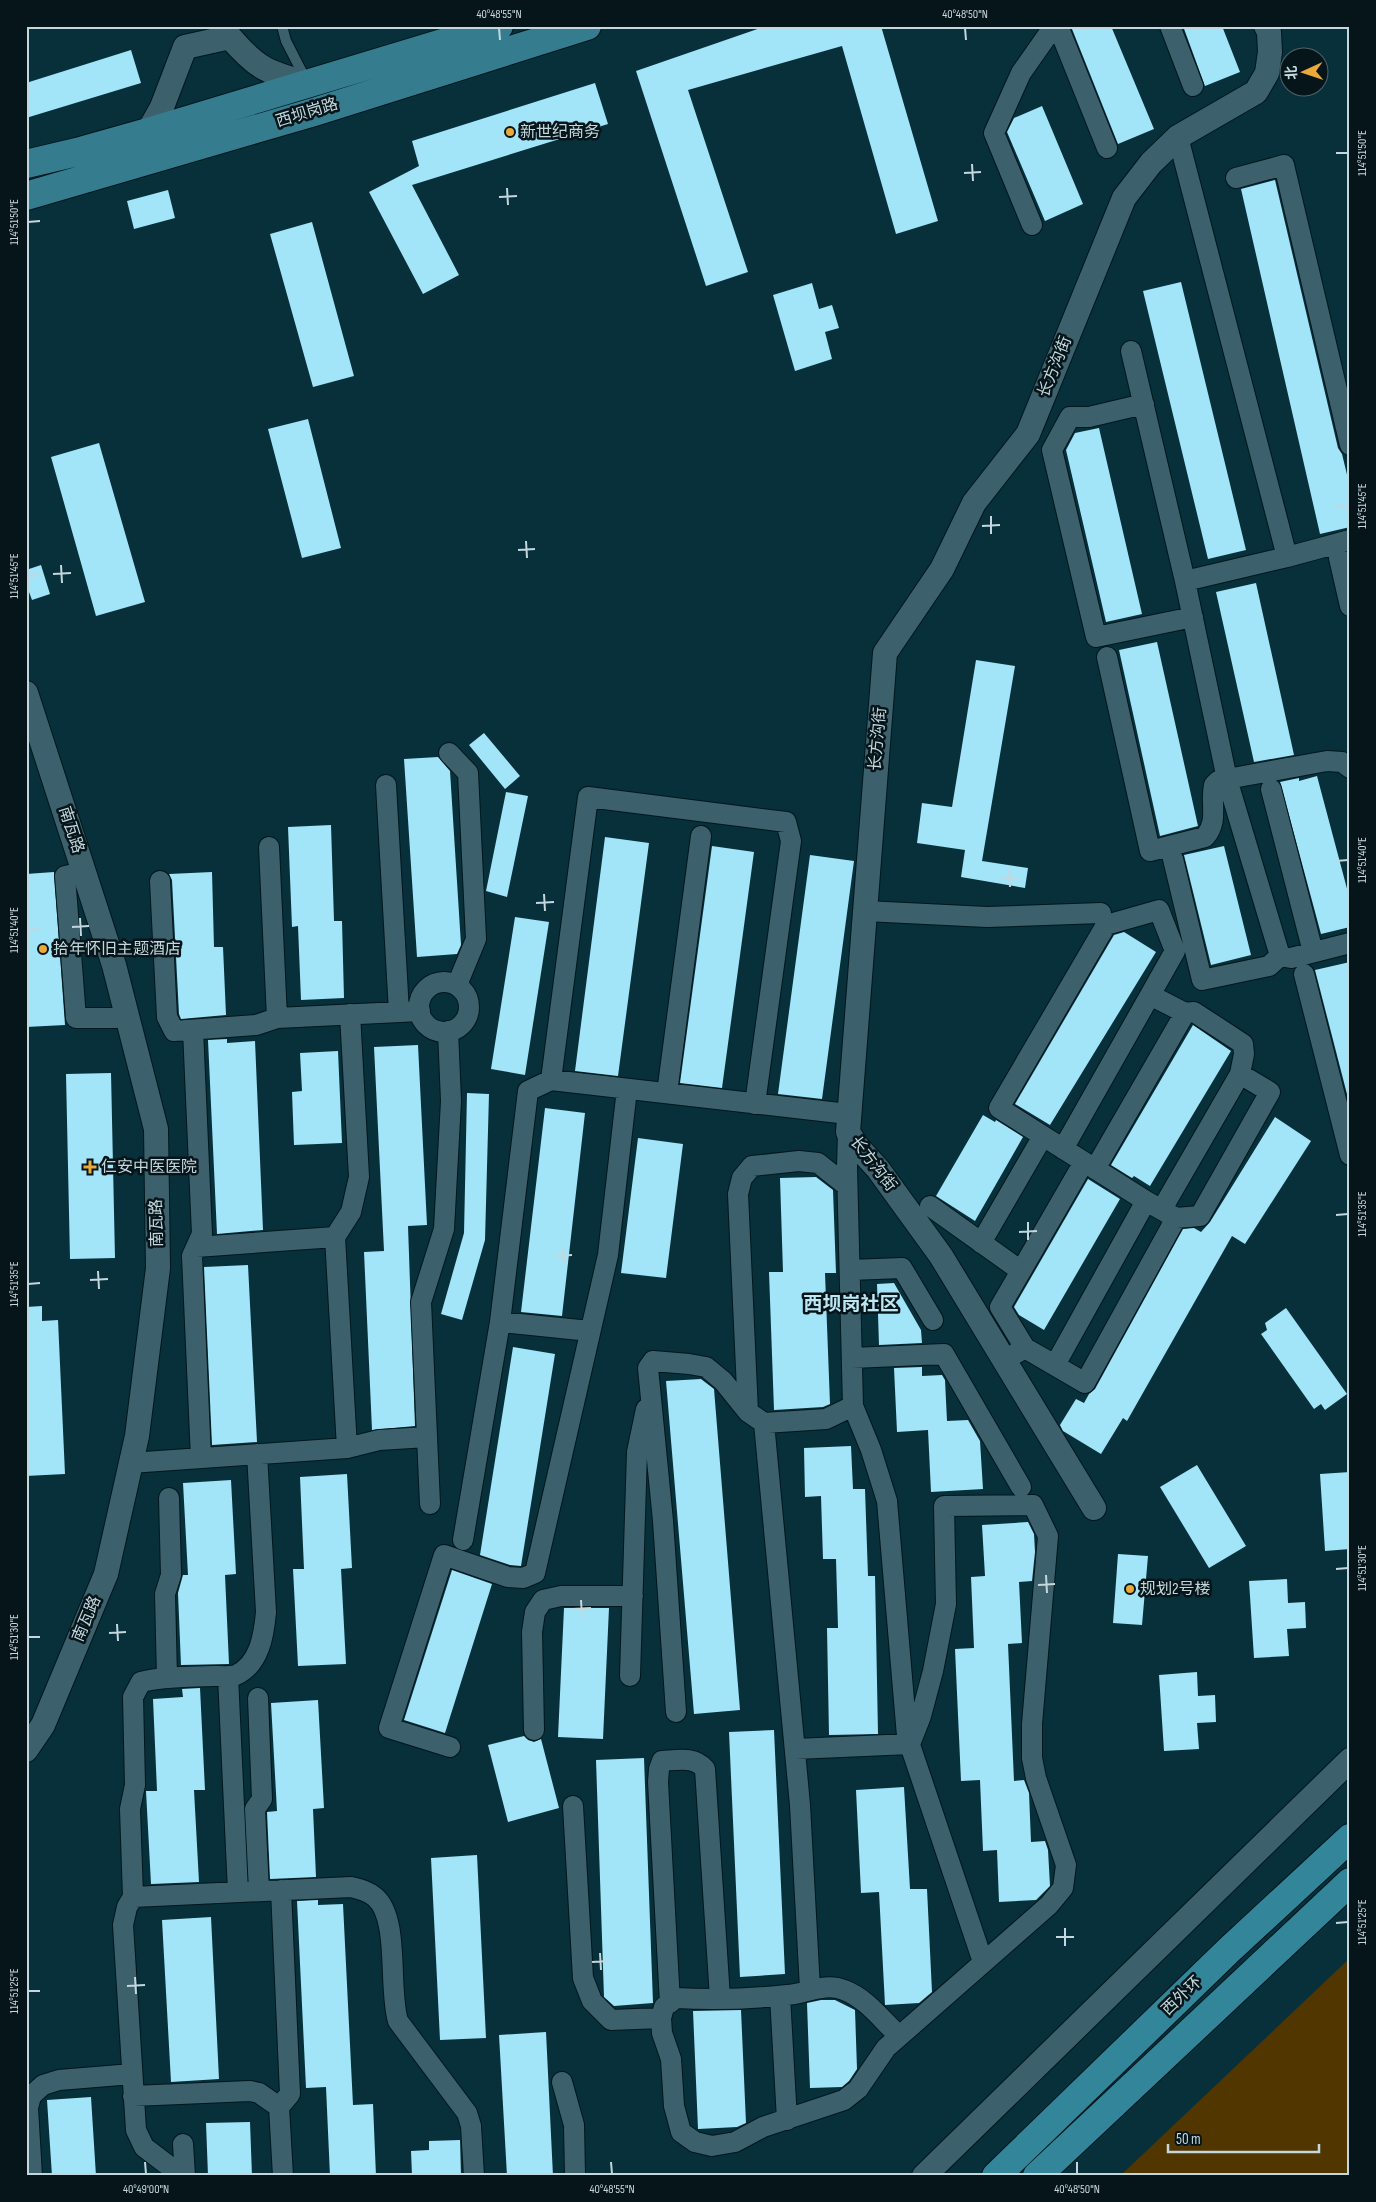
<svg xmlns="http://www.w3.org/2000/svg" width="1376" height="2202" font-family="'Sofia Sans Condensed','Noto Sans SC',sans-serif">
<rect width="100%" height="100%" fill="#07303a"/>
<path fill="#513600" d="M1350,1958V2176H1120Z"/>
<path fill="#a2e4f8" d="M766,26H881L938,221L896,234L842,46L688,90L748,272L706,286L636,71Z
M1078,26H1111L1154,129L1118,144L1072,29Z
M1183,26H1222L1240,72L1205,86Z
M131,50L141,83L26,118V83Z
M595,83L608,124L412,185L459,275L423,294L369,192L419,166L412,141Z
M1042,106L1083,204L1045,221L1007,132L1014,118Z
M1275,180L1338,448L1342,454L1350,487V527L1320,534L1241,189Z
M168,190L175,218L134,229L127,201Z
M312,222L354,376L313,387L270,234Z
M1181,282L1246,550L1208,559L1143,291Z
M812,283L819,309L832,305L839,328L825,332L832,359L795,371L773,295Z
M308,419L341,548L302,558L268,429Z
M1099,428L1142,614L1106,622L1066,450L1075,433Z
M99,443L145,602L96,616L51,457Z
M41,565L50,594L32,600L26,584V570Z
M1256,583L1294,755L1254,762L1216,592Z
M1157,642L1198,826L1160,836L1119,650Z
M976,660L1015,666L982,861L1028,868L1025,888L961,877L965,850L917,843L922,803L952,807Z
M484,733L520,776L505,789L469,745Z
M438,757L450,771L461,945L457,954L417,957L404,759Z
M1317,776L1350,900V927L1321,934L1280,782L1299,778V781Z
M506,792L528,796L507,897L486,891Z
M331,825L334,921H342L344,998L301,1000L298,926L292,927L288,827Z
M605,837L649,843L618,1076L575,1071Z
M712,846L754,852L722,1088L680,1083Z
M1224,846L1251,955L1211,965L1184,855Z
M810,855L854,861L822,1099L778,1094Z
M54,872L65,1025L26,1027V874Z
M212,872L214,947H223L226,1015L181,1019L179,1014L172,880L169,874Z
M515,917L549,922L525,1075L491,1069Z
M1124,932L1156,952L1050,1125L1015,1104L1114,935Z
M1350,962V1093L1347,1094L1315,970Z
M1193,1025L1231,1051L1150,1186L1134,1176L1132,1178L1111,1165Z
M227,1039V1043L255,1041L263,1230L217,1234L208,1040Z
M418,1045L427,1225L408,1226L415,1426L372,1430L364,1252L384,1251L374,1047Z
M338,1051L342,1143L294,1145L292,1092L302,1091L300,1053Z
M111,1073L115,1258L70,1259L66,1074Z
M467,1093L489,1094L485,1240L462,1320L441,1314L464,1233Z
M545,1108L585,1113L562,1316L521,1312Z
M983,1115L995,1122L996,1120L1023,1137L975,1221L936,1196Z
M1275,1117L1311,1141L1245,1244L1232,1236L1127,1421L1123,1418L1101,1454L1063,1431L1060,1425L1076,1399L1084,1403L1089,1394L1095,1389L1183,1229L1194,1228L1201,1232L1210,1222Z
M638,1138L683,1144L666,1278L621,1273Z
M816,1177L833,1190L836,1273H825L830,1404L823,1407L774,1410L769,1272H783L780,1178Z
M1088,1179L1120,1199L1044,1330L1019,1315L1014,1307Z
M248,1265L257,1442L212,1445L204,1267Z
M894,1283L921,1330L922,1343L879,1345L877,1284Z
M42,1306V1321L58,1320L65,1474L26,1476V1307Z
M1286,1308L1347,1394L1325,1410L1321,1404L1314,1409L1261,1334L1267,1330L1265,1323Z
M513,1347L555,1354L521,1566L510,1565L480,1555Z
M922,1367V1376L942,1375L945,1380L947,1421L968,1420L980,1441L983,1489L931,1492L928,1430L897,1432L894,1368Z
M701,1379L714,1389L740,1710L694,1714L666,1381Z
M851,1446L853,1489H865L868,1576H875L878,1734L829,1735L827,1628H838L836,1559H823L821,1496L805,1497L804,1448Z
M1197,1465L1246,1546L1209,1568L1160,1487Z
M1350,1472V1549L1325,1551L1320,1474Z
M347,1474L352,1568L341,1569L346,1664L298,1666L293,1569H304L300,1477Z
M231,1480L236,1574L225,1575L229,1664L181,1665L178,1593L183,1575H188L183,1483Z
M1028,1522L1034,1534L1035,1552L1032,1581L1019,1582L1022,1643L1008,1644L1014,1781L1024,1780L1029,1793L1031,1842L1045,1841L1048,1850L1050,1886L1036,1900L999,1902L997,1850L983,1851L980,1780L961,1781L955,1649L974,1648L971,1577L985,1576L982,1525Z
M1118,1554L1148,1556L1142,1625L1113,1623Z
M452,1570L492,1584L445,1733L404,1720Z
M1287,1579L1288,1603L1305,1602L1306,1628L1287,1629L1289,1656L1254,1658L1249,1581Z
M564,1608H609L603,1739L558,1737Z
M1197,1672L1198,1696L1215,1695L1216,1722L1197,1723L1199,1749L1164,1751L1159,1675Z
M200,1688L205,1790H194L199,1882L151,1884L146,1791H157L153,1699L183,1697L182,1689Z
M318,1700L324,1808L313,1809L316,1877L270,1879L267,1812L277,1811L271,1703Z
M774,1730L785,1974L740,1977L729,1732Z
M524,1736L528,1740L534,1742L541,1739L559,1808L508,1822L488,1745Z
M644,1758L653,2003L614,2006L604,1997L596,1760Z
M904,1787L910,1889H927L932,1992L919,2003L885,2005L879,1892L861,1893L856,1790Z
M477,1855L486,2038L440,2040L431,1858Z
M318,1900V1905L343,1904L353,2105L373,2104L376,2176H330L326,2087L306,2088L297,1901Z
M211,1917L219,2079L171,2082L162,1920Z
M821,2000H835L855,2010L857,2069L849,2081L842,2087L810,2088L807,2003Z
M741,2010L746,2123L737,2127L698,2129L693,2011Z
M546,2032L553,2176H507L499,2035Z
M91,2097L96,2176H52L47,2100Z
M250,2122L252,2176H208L206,2123Z
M460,2140L461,2176H412L411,2151L429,2150V2141Z"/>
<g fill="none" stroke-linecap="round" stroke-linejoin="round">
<g stroke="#00171e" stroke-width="12">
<path id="service" d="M282,26L286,41L306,80"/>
</g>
<g stroke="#00171e" stroke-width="22">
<path id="minor" d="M1058,26L1107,148
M1170,26L1193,86
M1178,137L1287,557L1185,581L1227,779L1327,761L1342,762L1350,768
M1236,178L1284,165L1350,445
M1032,225L994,133L1021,73L1054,26
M1131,351L1185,581
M1144,404L1089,417H1070L1052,450L1096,637L1193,617
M1287,557L1350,540
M1339,558L1350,606
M1107,657L1150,851L1205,837C1219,821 1210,804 1214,785L1218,781L1227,779L1280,956L1291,958L1350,943
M449,753L468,773L476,939L457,985
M386,785L399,1012
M1271,789L1313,952
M269,847L277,1018
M1173,859L1202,980L1269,966L1280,956
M84,872L65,876L76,1018H127
M160,881L167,1017L174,1031L256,1025L277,1018L420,1011
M865,911L987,917L1101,913
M1304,974L1350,1155
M419 1007a25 25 0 1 1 50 0a25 25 0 1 1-50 0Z
M1185,1013L1194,1012L1243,1044L1244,1054L1240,1074
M193,1030L202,1234L192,1256L201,1458
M667,1093L701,836
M755,1104L791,841L786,822L588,797L551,1080L848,1114
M848,1132L847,1168L853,1406L871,1450L887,1501L907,1736L983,1962
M1043,1136L999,1108L1106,925L1159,910L1175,951L1063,1149
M1095,1169L1185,1013L1150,995
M1146,1201L1176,1218L1085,1383L1025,1348L1055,1365Z
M930,1206L1021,1271L1000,1307L1025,1348L1013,1355
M1162,1209L1240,1074L1270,1092L1200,1216L1176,1218
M981,1243L1043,1136L1146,1201
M196,1247L335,1237
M850,1270L902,1268L933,1320
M1021,1271L1084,1162
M500,1322L590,1331
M852,1358L944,1354L1021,1487
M748,1412L738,1194L742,1178L752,1166L799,1161L818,1163L847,1186
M764,1423L800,1805L810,1989
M347,1448L335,1237L351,1212L359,1177L350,1014
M130,1463L347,1448L379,1440L427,1437
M430,1504L421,1302L444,1229L451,1101L448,1031
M463,1540L500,1322L528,1091L551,1080
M228,1676L238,1892
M630,1676L637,1452L646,1409
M167,1678L165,1594L171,1575L169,1498
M258,1698L262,1799L255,1809L259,1891
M676,1712L663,1521L648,1368L653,1361L689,1364L706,1367L723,1381L748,1412L764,1423L826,1419L853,1406
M534,1730L532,1632L535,1612L543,1600L561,1596H633
M450,1747L389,1728L444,1555L508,1577L523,1578L535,1573L608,1255L627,1089
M795,1749L910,1744L921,1716L933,1671L946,1604L944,1506L1033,1505L1048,1536L1032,1724V1758L1036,1778L1066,1865L1063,1888L1049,1905L886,2048L858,2089L844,2100L763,2127L735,2142L712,2146L695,2142L681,2132L674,2106L671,2059L662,2033L661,2018L664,2007L676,1998C712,2000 751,1999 787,1995C806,1994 824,1982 844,1990C866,1998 882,2020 899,2036
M573,1806L583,1978L592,2001L611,2020L661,2018
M133,1897L351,1887C360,1889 368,1891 375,1897C400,1918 388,1988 398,2021L467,2113L471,2126L474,2176
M780,1996L787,2120
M670,2003L658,1782L659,1769L662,1761C678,1760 694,1756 705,1769L720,1998
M562,2082L574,2125L575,2176
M133,2096L250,2091L259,2093L279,2107L283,2176
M279,2107L290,2094L281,1890
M183,2144L185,2176
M32,2176L28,2108L31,2096L43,2085L59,2080L132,2074
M182,2176L144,2147L136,2130L123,1925L127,1907L133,1897L130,1809L135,1785L133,1697L141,1682C164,1676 189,1677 213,1676C220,1676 230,1677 236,1675C260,1664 264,1634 266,1612L257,1454"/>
</g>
<g stroke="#00171e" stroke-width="26">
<path id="tertiary" d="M148,132L162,107L185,47L230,37C258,70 268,72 308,84
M26,693L114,965L156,1129L158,1268L137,1436L106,1574L43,1725L26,1750
M1094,1508L941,1256L878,1169L856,1145L848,1132L885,653L942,569L974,503L1028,434L1124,198L1151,163L1178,137L1256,92L1267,73L1270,52L1269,32L1266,26
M924,2176L1350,1760"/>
</g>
<g stroke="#00171e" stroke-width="30">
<path id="primary" d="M26,164L77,152L148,132L499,26
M26,196L314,112L587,26"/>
</g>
<g stroke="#00171e" stroke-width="30">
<path id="trunk" d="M996,2176L1229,1950L1350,1838
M1037,2176L1350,1882"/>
</g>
<use href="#service" stroke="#3c616c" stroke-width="10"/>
<use href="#minor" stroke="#3c616c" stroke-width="20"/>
<use href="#tertiary" stroke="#3c616c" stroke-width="24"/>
<use href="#primary" stroke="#357c8f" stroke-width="28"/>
<use href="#trunk" stroke="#33859a" stroke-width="28"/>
</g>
<path fill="none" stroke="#c3d7dd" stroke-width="2" d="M499,28L500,40M965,28L966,40M1336,153H1348M972,164L973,181M964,173L981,172M507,188L508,205M499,197L517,196M28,222L40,221M1336,507L1348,506M991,516V534M982,526L1000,525M526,541L527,558M518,550L535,549M61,565L62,583M53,574L71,573M28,576L40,575M1336,861L1348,860M1009,869L1010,887M1001,879L1018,878M544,894L545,911M536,903L554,902M80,918L81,936M72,927L89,926M28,930L40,929M1336,1215L1348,1214M1028,1222V1240M1019,1232L1037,1231M563,1247L564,1264M555,1256L572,1255M98,1271L99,1289M90,1280L108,1279M28,1284L40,1283M1336,1569L1348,1568M1046,1575L1047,1593M1038,1585L1055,1584M581,1600L582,1617M573,1609L591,1608M117,1624L118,1641M109,1633L126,1632M28,1637H40M1336,1923L1348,1922M1065,1928V1946M1056,1937H1074M600,1953L601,1970M592,1962L609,1961M135,1977L136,1994M127,1986L145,1985M28,1991H40M145,2162L146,2174M611,2162L612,2174M1077,2162V2174"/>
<g fill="#e9aa38" stroke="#06151a" stroke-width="2">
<circle cx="510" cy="132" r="5"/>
<circle cx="43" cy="949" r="5"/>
<path d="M87.5 1159.5h5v5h5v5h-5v5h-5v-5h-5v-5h5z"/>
<circle cx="1130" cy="1589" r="5"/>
</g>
<g text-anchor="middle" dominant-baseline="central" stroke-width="5" stroke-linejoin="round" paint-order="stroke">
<g font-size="16" fill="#c3d7dd" stroke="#06151a">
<text transform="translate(307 113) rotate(-17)">西坝岗路</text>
<text transform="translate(1055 367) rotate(-68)">长方沟街</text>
<text transform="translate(878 739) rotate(-85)">长方沟街</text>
<text transform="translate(71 830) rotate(72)">南瓦路</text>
<text transform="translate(873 1164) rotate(52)">长方沟街</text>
<text transform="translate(157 1223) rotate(-91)">南瓦路</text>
<text transform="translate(87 1619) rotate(-67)">南瓦路</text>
<text transform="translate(1182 1996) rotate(-44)">西外环</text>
</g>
<g font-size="16" fill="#c3d7dd" stroke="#06151a" text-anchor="start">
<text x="520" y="132">新世纪商务</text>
<text x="53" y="949">拾年怀旧主题酒店</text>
<text x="101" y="1167">仁安中医医院</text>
<text x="1140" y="1589">规划2号楼</text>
</g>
<g font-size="19" font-weight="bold" fill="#bee7f4" stroke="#06151a">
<text x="851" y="1304">西坝岗社区</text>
</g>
</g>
<rect width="1376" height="2202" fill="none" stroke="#06151a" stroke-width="55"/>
<g transform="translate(1304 72) rotate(267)"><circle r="24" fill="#06151a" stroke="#526368"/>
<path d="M0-4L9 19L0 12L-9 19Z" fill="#e9aa38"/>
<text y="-8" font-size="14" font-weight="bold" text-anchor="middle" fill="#c3d7dd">北</text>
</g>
<path d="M1168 2144v8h151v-8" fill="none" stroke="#c3d7dd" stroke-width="2.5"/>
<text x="1176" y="2144" font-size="15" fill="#c3d7dd" stroke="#06151a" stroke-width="4" paint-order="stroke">50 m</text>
<rect x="28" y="28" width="1320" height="2146" fill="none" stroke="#c3d7dd" stroke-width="2"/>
<g font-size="12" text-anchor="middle" fill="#c3d7dd">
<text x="499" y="18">40°48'55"N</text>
<text x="965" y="18">40°48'50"N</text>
<text transform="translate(1362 153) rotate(-90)" y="4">114°51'50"E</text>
<text transform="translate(14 222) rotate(-90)" y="4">114°51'50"E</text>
<text transform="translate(1362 506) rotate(-90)" y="4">114°51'45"E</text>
<text transform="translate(14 576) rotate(-90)" y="4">114°51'45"E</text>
<text transform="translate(1362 860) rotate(-90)" y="4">114°51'40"E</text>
<text transform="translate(14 930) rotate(-90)" y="4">114°51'40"E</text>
<text transform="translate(1362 1214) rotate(-90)" y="4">114°51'35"E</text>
<text transform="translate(14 1284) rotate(-90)" y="4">114°51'35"E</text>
<text transform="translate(1362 1568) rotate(-90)" y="4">114°51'30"E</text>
<text transform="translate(14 1637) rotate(-90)" y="4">114°51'30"E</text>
<text transform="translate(1362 1922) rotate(-90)" y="4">114°51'25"E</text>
<text transform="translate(14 1991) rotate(-90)" y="4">114°51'25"E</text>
<text x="146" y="2193">40°49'00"N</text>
<text x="612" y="2193">40°48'55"N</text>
<text x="1077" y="2193">40°48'50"N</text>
</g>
</svg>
